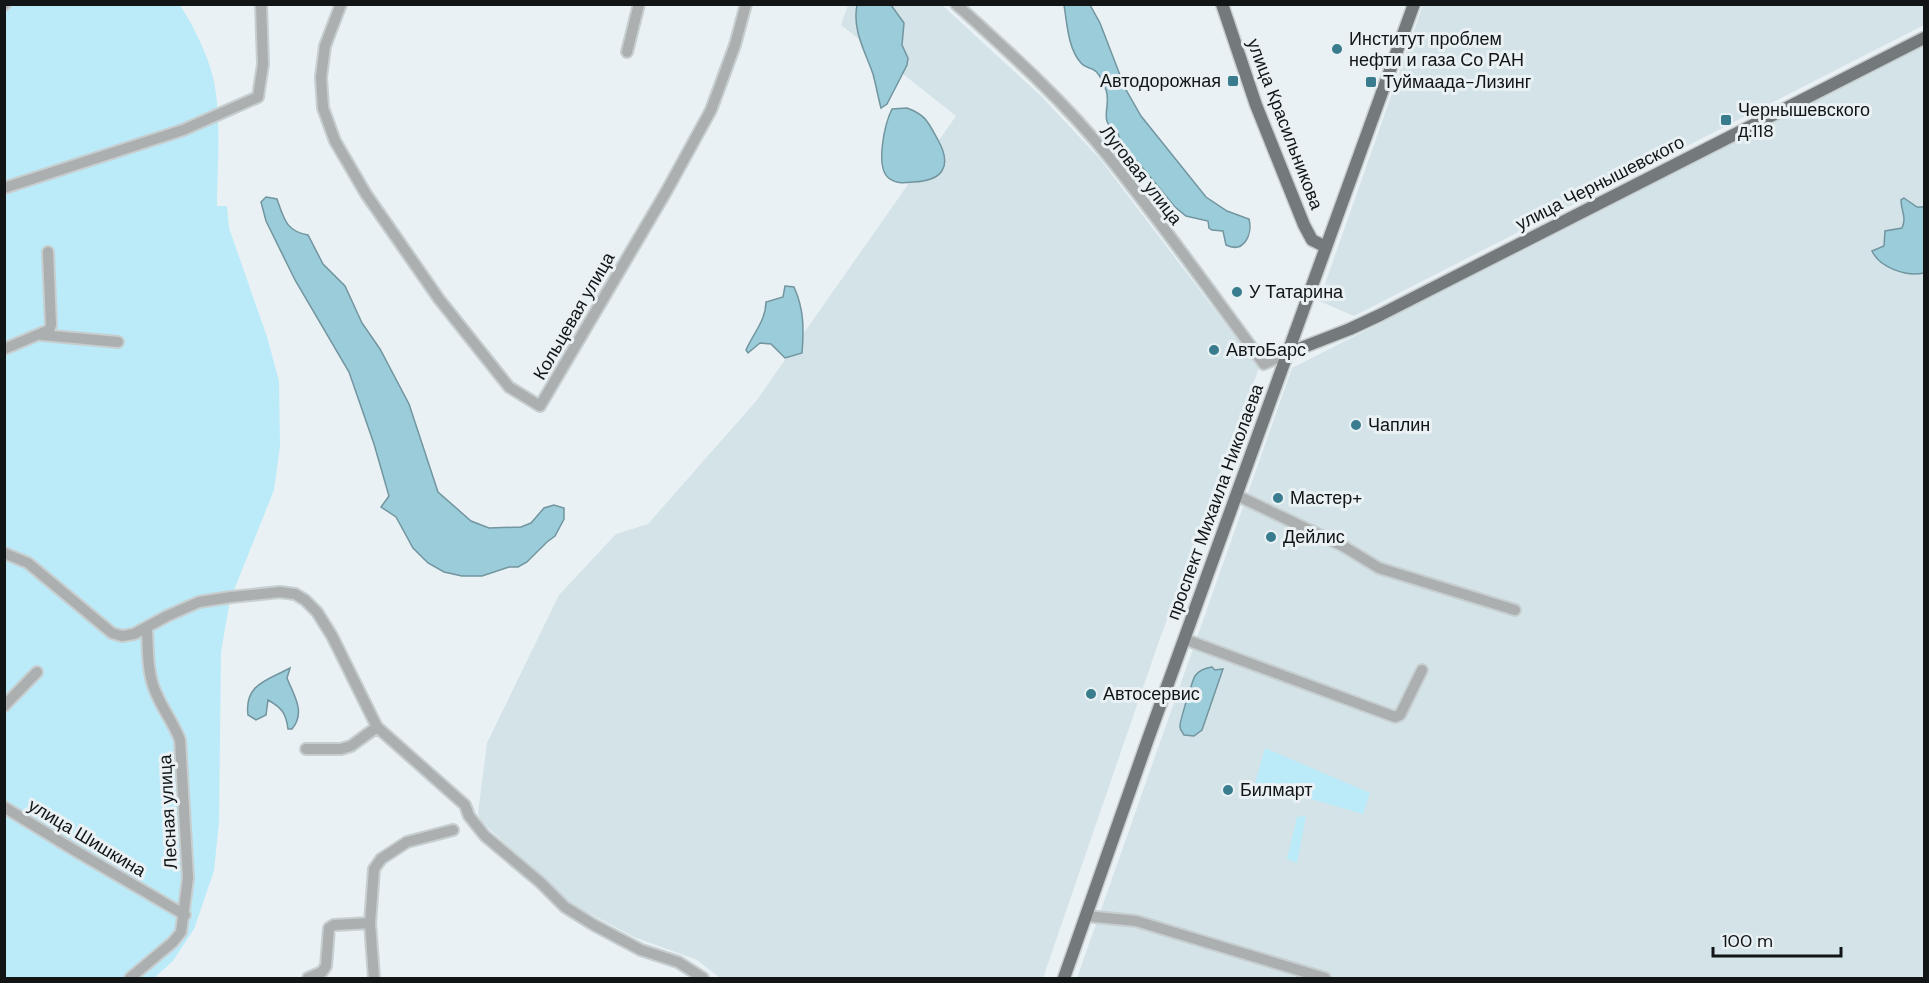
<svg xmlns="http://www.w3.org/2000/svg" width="1929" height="983" font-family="'DM Sans',sans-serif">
<rect width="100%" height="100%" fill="#e9f1f4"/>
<path fill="#d3e3e8" d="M848,5H942L1042,97L1100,159L1259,368L1158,644L1043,978H720L697,960L634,937L568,902L480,820L478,813L487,743L559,595L616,534L648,524L757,400L956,116L841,25Z
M1423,5L1924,4V25L1354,316L1319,301Z
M1924,46V978H1077L1292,368Z"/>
<path fill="#bbebf9" d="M5,5H180C192,24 203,45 210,67C223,104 217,166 217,206H227L229,228L267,337L279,381L280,446L274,490L230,600L221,652L219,822L214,871L194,929L173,961L154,978H5Z
M1265,748L1370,793L1363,814L1255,783Z
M1306,816L1297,863L1287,859L1297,817Z"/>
<path fill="#9bccda" stroke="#72959f" stroke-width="1.5" d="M857,5H891L904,23L902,45L908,58L907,65L887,104L881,108C878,97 876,85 873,74C865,51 852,30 857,5Z
M1064,5H1090L1100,23L1125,88L1141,116L1206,197L1227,211L1249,219C1253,234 1244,254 1226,245L1223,231L1212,230L1209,228L1208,221L1186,216L1175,207L1137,161L1125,152L1117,131C1097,122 1112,106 1106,90C1103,83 1100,73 1094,70C1089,67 1085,68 1081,63C1068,49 1067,23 1064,5Z
M907,108C926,115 928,122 938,140C953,167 942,181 913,182C905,183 897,184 890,179C874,169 885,123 892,109Z
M266,197L277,199C284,219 286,231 308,235L323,264L345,286L362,323L380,349L409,404L438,492L471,521L489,528L521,527L531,523L544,508L554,505L564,508V519L555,536L547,542L527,562L518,567H509L482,576H462L444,572L428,563L413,548L396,517L381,507L389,496L374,444L349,372L295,280L266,221L261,202Z
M1904,198L1917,207H1924V273C1907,277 1880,268 1872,251L1884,246L1885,231L1902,228C1907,217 1901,211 1901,200Z
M785,286L794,287C804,309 804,329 802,353L785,358L771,344L760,343L748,353L746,350C753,334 766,320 766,302L783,297Z
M1212,667L1215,670L1223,669L1202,730L1194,736L1184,735C1183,733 1180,730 1180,727C1179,723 1193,679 1195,676C1199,670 1205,668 1212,667Z
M290,668L287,678C294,696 306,712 292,729H288C286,713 282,708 268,700L266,715L256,720L248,715C244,684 268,680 290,668Z"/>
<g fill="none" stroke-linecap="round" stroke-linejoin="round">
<g stroke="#c7ced0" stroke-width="14">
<path id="minor" d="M341,4L325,46L321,77L323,108L335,141L366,194L439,299L509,387L540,406L666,192L711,110L735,45L746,4
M956,4C1009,52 1063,100 1108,156C1162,223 1213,295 1264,364L1288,353
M4,5L5,4
M627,52L639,4
M4,188L183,130L258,97L263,64L261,4
M42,335L118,342
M4,349L49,330L51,325L48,252
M1236,495L1343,546L1379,568L1515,610
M4,553L28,563L112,633L122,636L134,634L167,616L199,602L231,597L280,592L295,594L305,600L317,612L332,636L377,727L465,805L469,816L485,836L541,883L565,907L594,925L641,950L678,962L703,978
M1184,639L1395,717L1400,715L1422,670
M4,706L37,672
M306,749H341L351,746L377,727
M4,807L74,850L185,915
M1086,916L1136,921L1325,978
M130,978L173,942L181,932L188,878L180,740C173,722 163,710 156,693C147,673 148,650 147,628
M308,978L322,972L326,966L329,928L334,925L370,923
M374,978L370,923L374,869L381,859L407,842L453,830"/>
</g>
<g stroke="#c7ced0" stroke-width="15">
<path id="major" d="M1222,4L1256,105L1304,225L1312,240L1326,247
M1288,353L1350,329L1380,315L1924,38
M1064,978L1148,739L1414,4"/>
</g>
<use href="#minor" stroke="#acafb0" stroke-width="10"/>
<use href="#major" stroke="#747a7b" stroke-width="12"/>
</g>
<g fill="#397c8d" stroke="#e9f1f4" stroke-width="2">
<circle cx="1337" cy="49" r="6"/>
<rect x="1227" y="75" width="12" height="12" rx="3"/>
<rect x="1365" y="76" width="12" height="12" rx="3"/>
<rect x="1720" y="114" width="12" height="12" rx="3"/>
<circle cx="1237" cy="292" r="6"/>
<circle cx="1214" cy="350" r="6"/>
<circle cx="1356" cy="425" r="6"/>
<circle cx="1278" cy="498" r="6"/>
<circle cx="1271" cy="537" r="6"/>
<circle cx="1091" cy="694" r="6"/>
<circle cx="1228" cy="790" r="6"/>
</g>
<g text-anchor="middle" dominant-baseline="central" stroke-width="6" stroke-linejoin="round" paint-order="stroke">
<g font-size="18" fill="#121516" stroke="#e9f1f4" text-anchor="start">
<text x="1349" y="39">Институт проблем<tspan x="1349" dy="21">нефти и газа Со РАН</tspan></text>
<text x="1221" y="81" text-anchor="end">Автодорожная</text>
<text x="1383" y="82">Туймаада-Лизинг</text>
<text x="1738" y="110">Чернышевского<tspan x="1738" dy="21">д.118</tspan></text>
<text x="1249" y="292">У Татарина</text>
<text x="1226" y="350">АвтоБарс</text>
<text x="1368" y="425">Чаплин</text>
<text x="1290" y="498">Мастер+</text>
<text x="1283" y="537">Дейлис</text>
<text x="1103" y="694">Автосервис</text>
<text x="1240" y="790">Билмарт</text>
</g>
<g font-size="18" fill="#121516" stroke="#e9f1f4">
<text transform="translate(1285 124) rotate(69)">улица Красильникова</text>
<text transform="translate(1141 175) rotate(52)">Луговая улица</text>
<text transform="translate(1600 183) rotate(-27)">улица Чернышевского</text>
<text transform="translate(574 316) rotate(-60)">Кольцевая улица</text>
<text transform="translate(1215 502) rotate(-70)">проспект Михаила Николаева</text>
<text transform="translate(168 812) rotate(-93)">Лесная улица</text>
<text transform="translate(87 838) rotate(31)">улица Шишкина</text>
</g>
</g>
<rect width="1929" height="983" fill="none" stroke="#121516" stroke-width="12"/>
<path d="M1713 947v9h128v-9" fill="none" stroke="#121516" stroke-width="3"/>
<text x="1722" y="947" font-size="18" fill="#121516" stroke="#e9f1f4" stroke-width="4.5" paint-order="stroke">100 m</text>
</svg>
